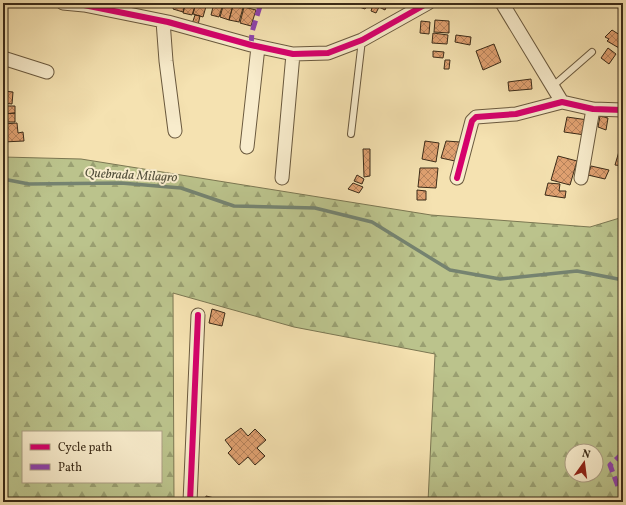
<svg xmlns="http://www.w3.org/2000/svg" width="626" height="505" font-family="Vollkorn,serif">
<defs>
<pattern id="forest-firs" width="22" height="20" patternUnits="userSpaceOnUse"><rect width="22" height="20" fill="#bbc38c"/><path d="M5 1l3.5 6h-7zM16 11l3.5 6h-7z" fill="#999f71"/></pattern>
<pattern id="building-cross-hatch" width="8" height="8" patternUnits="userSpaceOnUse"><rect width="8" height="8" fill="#e0a171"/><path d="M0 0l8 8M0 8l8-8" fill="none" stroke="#b7835c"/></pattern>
</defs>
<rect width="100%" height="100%" fill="#f5e2b1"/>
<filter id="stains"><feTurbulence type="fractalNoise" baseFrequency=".005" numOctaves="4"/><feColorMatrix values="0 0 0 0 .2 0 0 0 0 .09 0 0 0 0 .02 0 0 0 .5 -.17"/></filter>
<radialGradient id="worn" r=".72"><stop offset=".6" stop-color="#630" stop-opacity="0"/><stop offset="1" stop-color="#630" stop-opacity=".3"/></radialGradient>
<path fill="url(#forest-firs)" stroke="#7b7752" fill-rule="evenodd" d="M3,157L81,159L431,215L590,227L623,217V500L606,502H428L435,354L294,327L173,293L174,502H3ZM23,432H161V482H23ZM572,451H596V475H572Z"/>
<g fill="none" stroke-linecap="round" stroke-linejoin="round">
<path stroke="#758370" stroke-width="3.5" d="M3,179L29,184L121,183L181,188L234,206L315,208L372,222L450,270L500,279L577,271L623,280"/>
</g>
<path fill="url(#building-cross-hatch)" stroke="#3b2b18" d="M175,3H185L183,12L173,9Z
M186,3H196L192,15L183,13Z
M196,3H207L203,17L193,14Z
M214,3L223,4L219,17L211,15Z
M224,3L233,6L229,20L220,17Z
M355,3H388L385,10L379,7L376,13L371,11L372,8L367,6L365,9L354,5Z
M233,5L243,8L239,22L229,20Z
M244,7L256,10L251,26L240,23Z
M195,15L200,16L198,25L192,24Z
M435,20L449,21V33L434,32Z
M421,21L430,22L429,34L420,33Z
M612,30L623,37V43L619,48L607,41L609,39L605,37Z
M433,33L448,35L447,44L432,43Z
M456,35L471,37L470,45L455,42Z
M494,44L501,62L483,70L476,51Z
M608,48L616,54L609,64L601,58Z
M433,51L444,52L443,58L433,57Z
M445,60H450L449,69H444Z
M531,79L532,89L509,91L508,82Z
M3,91L13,92L12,104L3,103Z
M3,106H15V113L3,114Z
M15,113V122H3V114Z
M600,116L608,118L606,130L598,127Z
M567,117L588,120L585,135L564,132Z
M17,123L18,133L23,132L24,141L3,142V124Z
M425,141L439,143L436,162L422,159Z
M446,141L460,142L455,161L441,158Z
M620,148L623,149V166L615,165Z
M363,149H370V176L364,177Z
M558,156L577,161L570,185L551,180Z
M591,166L609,170L605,179L588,175Z
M420,168H438L436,188L418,187Z
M357,175L364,179L362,184L354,181Z
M353,183L363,187L359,193L348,189Z
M548,183L560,184L559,191H566L565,198L545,195Z
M417,190L426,191V200H417Z
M212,309L225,313L222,326L209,323Z
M241,428L248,436L255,429L266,440L257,448L265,456L255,465L248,457L239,465L228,453L232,449L225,440Z
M206,496L227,501V502H205Z"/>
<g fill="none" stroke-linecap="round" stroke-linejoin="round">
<g stroke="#6a593e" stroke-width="8">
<path id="service" d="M553,86L592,52
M351,134L362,40"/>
</g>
<g stroke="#6a593e" stroke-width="15">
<path id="minor" d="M63,3L84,5L168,22L251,45L293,54L328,53L362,40L428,3
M502,3L562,102
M163,21L166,61L175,131
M3,58L47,72
M247,147L258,47
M282,178L293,54
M457,178L472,121L476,117L516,114L562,102L593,109L623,110
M581,178L593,109
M190,502L198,315"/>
</g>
<use href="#service" stroke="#f8eccc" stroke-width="6"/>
<use href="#minor" stroke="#f8eccc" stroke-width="13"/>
<path stroke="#8e44ad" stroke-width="5" stroke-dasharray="10 5" stroke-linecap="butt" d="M251,45L252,32L261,3
M623,453L610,465L619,489L623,491"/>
<g stroke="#f8eccc" stroke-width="8">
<path id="cycleway" d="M63,3L84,5L168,22L251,45L293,54L328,53L362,40L428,3
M457,178L472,121L476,117L516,114L562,102L593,109L623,110
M190,502L198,315"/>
</g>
<use href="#cycleway" stroke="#d6006c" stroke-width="6"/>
</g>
<g text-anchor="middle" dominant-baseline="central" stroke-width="4" stroke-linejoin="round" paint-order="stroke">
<g font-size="13" font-style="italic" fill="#53503c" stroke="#f8eccc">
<text transform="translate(131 176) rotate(3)">Quebrada Milagro</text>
</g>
</g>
<rect width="626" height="505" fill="none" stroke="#f5e2b1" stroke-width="16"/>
<rect x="4" y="4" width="618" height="497" fill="none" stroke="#3b2b18" stroke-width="2"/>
<rect x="8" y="8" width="610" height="489" fill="none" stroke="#3b2b18"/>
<rect x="22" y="431" width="140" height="52" fill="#f8eccc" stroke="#ac9f84"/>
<rect x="30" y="444" width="20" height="6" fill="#d6006c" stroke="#ac9f84"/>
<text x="58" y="451" font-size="12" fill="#3b2b18">Cycle path</text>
<rect x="30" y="464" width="20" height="6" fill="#8e44ad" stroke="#ac9f84"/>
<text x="58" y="471" font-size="12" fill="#3b2b18">Path</text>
<g transform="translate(584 463) rotate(14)"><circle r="19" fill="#f8eccc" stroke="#ac9f84"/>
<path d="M0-3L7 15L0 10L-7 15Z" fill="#8f2418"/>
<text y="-6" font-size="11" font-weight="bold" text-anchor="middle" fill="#3b2b18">N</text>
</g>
<rect width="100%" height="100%" filter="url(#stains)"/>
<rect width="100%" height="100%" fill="url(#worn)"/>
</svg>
